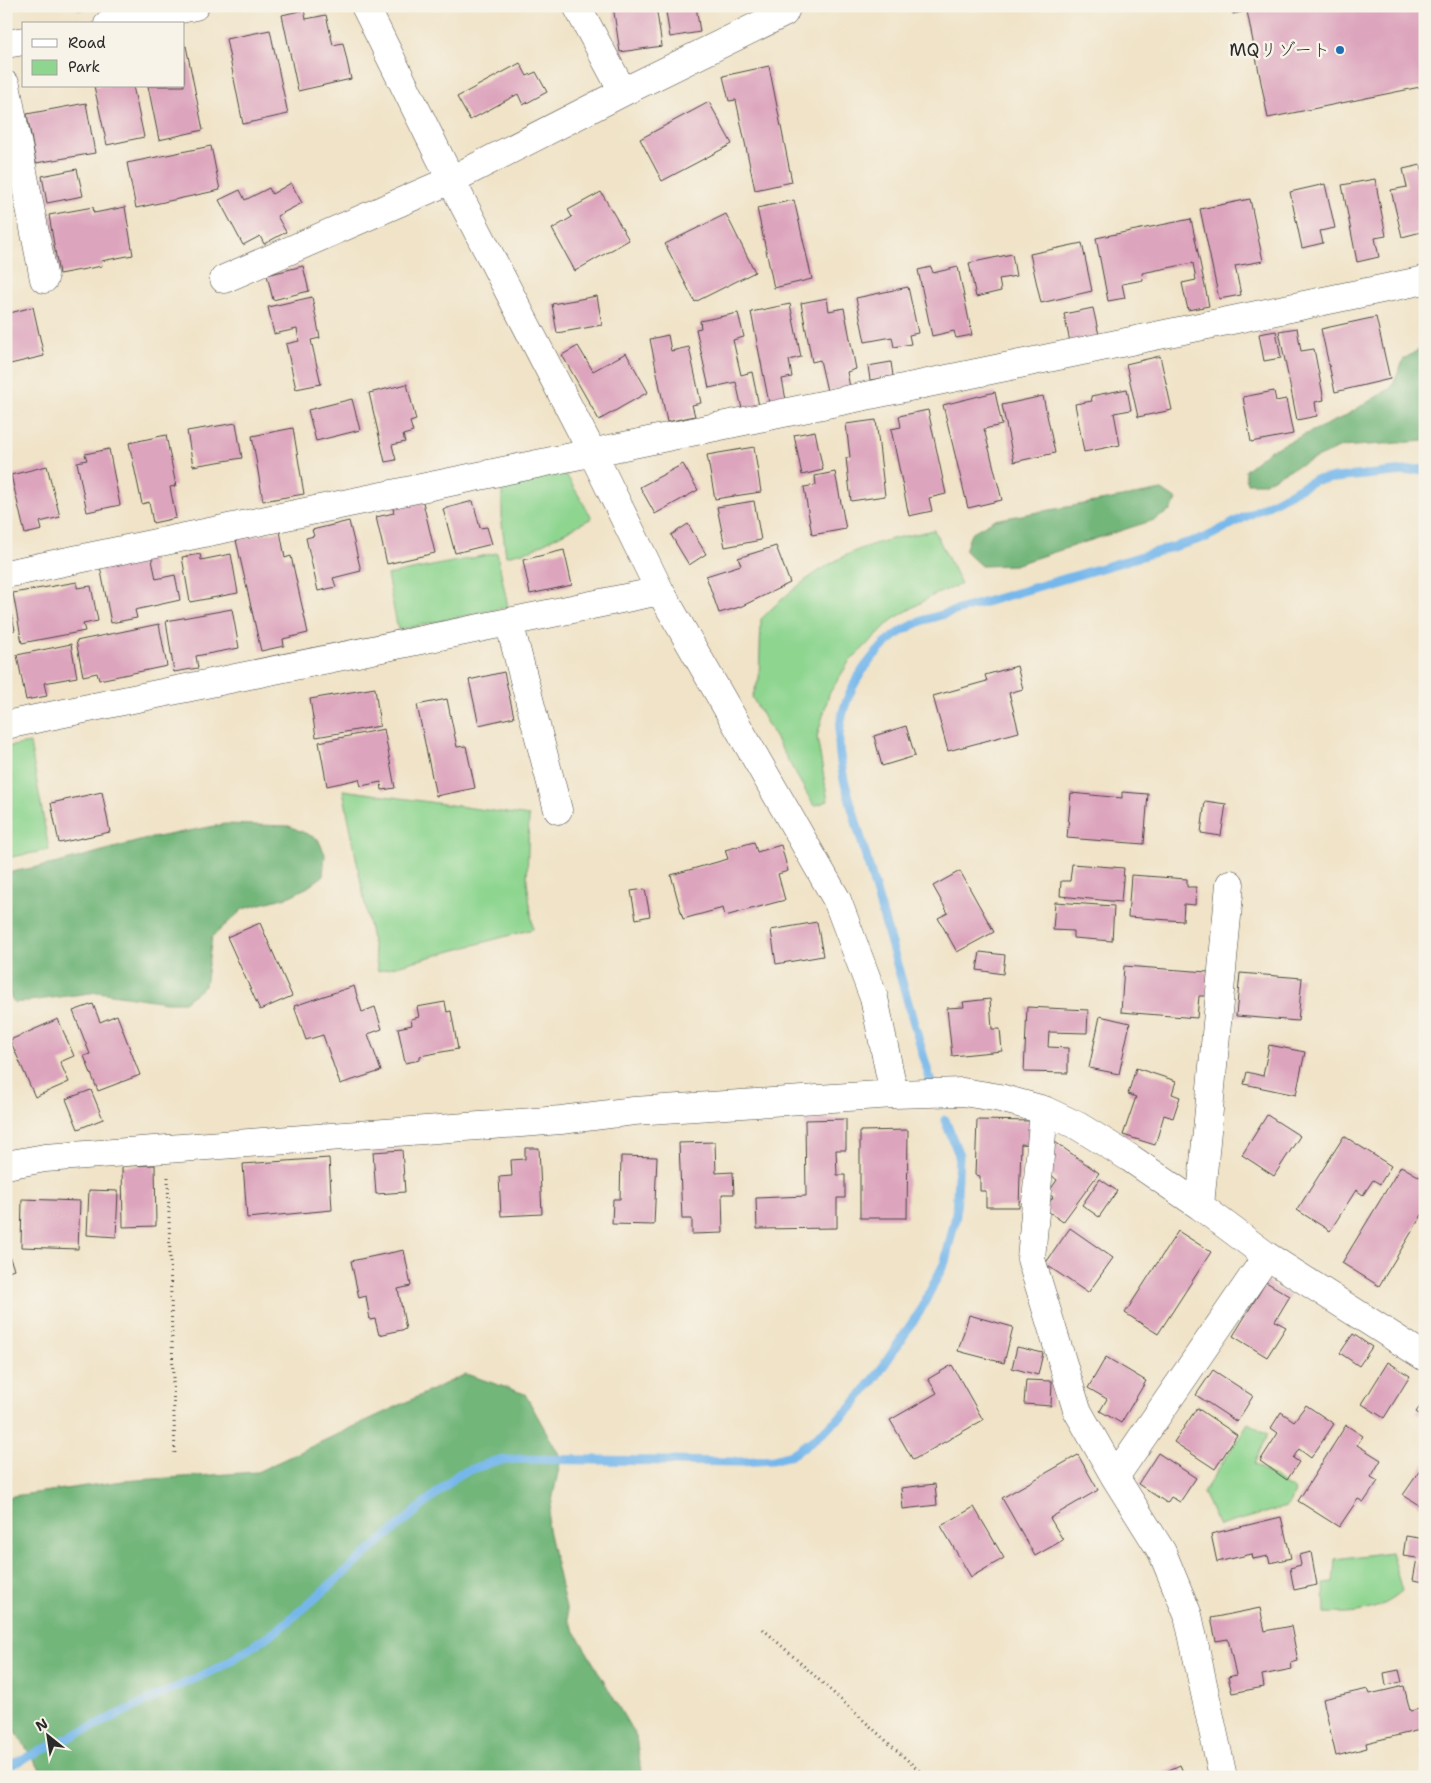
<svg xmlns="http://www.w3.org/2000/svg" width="1431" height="1783" font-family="'Shantell Sans','Klee One',sans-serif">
<rect width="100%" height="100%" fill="#f7f3e8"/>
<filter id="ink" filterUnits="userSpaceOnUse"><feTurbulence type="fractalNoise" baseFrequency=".02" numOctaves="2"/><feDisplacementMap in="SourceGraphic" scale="10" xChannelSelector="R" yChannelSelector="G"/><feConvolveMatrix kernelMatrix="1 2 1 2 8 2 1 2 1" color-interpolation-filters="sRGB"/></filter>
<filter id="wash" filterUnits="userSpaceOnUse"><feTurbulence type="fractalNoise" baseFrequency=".0096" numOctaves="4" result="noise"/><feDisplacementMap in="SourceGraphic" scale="20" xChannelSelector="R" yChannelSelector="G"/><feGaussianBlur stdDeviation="1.12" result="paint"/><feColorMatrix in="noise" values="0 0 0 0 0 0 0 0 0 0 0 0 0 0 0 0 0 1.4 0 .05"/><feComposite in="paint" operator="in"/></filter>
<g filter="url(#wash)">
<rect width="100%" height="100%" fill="#f0e3c7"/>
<path fill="#8ed590" stroke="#5c805e" d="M557,470L567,476L592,518L531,550L506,556L502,524V485Z
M934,530L961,584L932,596L892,620L849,662L829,694L817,737L828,801L814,806L752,697L759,679L761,619C791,589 829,559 871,545C891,538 913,535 934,530Z
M497,553L508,607L398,630L387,575Z
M30,743L49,850L6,858V747Z
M343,790L529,816L527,881L533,929L378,971Z
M1248,1423L1268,1434L1254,1464L1295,1491L1291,1502L1286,1507L1219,1526L1203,1493Z
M1391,1552L1402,1591C1378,1612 1356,1614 1325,1613L1324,1584L1333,1583L1335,1559Z"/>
<path fill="#72b67a" stroke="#4e7052" d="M1418,350L1425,352V441L1341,447L1293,468L1264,483H1247L1245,470L1269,451L1343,417L1391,388L1404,359Z
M1162,490L1177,500L1170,511L1154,520L1014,565L981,566L965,551L971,533L994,520Z
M225,824L289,826L318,839L325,854L323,876L308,887L290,896L243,909L212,937L205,986L184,1002H166L98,992L14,1003L6,988V873L58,863L147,839Z
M466,1374L525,1394L561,1458L547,1525L569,1621L636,1737L642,1777H45L13,1728L6,1724V1497L123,1481L257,1472Z"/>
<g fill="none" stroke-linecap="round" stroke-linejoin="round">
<path stroke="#76b7eb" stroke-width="9" d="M930,1079L844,780C842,768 839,754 839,742C839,700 864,659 897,634C905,629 915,624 924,620L1207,537L1315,480L1425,469
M6,1767L222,1666L279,1629L459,1474L495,1461L519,1459L740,1462L773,1460L791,1455L813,1440L850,1409L878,1374L920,1311L945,1262L956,1215L959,1155L945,1120"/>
</g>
<g id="blocks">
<path fill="#dda5bd" d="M77,6H96V7L78,11Z
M613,6H656L662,46L620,52Z
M665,6H696L700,32L670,37Z
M1232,6H1425V86L1268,118L1247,11L1233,14Z
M304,10L306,19L326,15L333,45L343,43L351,79L298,91L282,15Z
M270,30L288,114L243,124L226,39Z
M186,46L203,130L159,140L148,86H184V47Z
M520,63L527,76L536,72L547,92L523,105L518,94L470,120L457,97Z
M769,66L792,182L755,190L736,100L729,101L723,76Z
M94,86H133L144,137L107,145Z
M709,102L732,144L662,181L640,139Z
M86,103L95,153L36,163L27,114Z
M211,146L220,190L136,208L127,163Z
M1421,165L1425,183V231L1402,237L1391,190L1407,187L1403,169Z
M77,169L83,196L47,203L42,176Z
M1375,179L1386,236L1375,238L1379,257L1357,262L1342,185Z
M291,183L302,203L277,216L286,232L264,244L260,236L243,245L219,200L240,190L245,200L269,188L272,194Z
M1325,184L1335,228L1320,231L1323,243L1302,248L1290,192Z
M601,192L629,240L575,271L552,229L572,217L568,210Z
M1250,199L1263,261L1235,266L1241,295L1219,299L1200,209Z
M794,200L812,279L774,288L757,208Z
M93,207L94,213L125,207L133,255L101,261L102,266L59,274L49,215Z
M726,214L755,272L695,302L665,244Z
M1191,219L1209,306L1188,310L1182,283L1196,280L1193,263L1142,273L1143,280L1122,284L1125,298L1108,301L1096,238Z
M1082,243L1092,291L1041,303L1030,254Z
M1012,254L1016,276L999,279L1001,291L976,297L969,263Z
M303,266L309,291L273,300L267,275Z
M931,267L933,273L958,267L972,335L956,338L954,331L932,336L918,270Z
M908,287L918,333L909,335L911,344L894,347L892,337L865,342L856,298Z
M597,296L602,325L557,333L552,304Z
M312,297L320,338L311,340L321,384L296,389L286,344L299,341L297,329L274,334L268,307Z
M827,298L829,311L844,308L856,369L847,372L850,387L827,391L820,360L812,362L801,303Z
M790,304L801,357L789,360L792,377L782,379L786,400L769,403L751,312Z
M33,307L44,356L6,365V314Z
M1093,308L1099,335L1070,342L1064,314Z
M738,313L744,337L733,340L741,375L752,372L759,406L742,409L736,382L709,388L696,329L701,328L700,321Z
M1376,317L1390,379L1335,392L1321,329Z
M1297,328L1301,351L1314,349L1324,400L1315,402L1317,416L1297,420L1279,331Z
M1276,331L1281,358L1264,361L1259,334Z
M668,335L671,351L689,347L701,403L692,405L695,416L667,422L650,339Z
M578,346L593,371L626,353L648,392L599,420L562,355Z
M1160,356L1172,410L1138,417L1126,364Z
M891,362L893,376L870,380L868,366Z
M407,384L416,420L410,422L413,432L403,435L405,442L392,445L396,460L385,462L369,393Z
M1127,389L1131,410L1114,413L1120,445L1084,452L1075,404L1092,401L1091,396Z
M1274,391L1276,401L1286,399L1293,434L1251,442L1243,397Z
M995,392L1002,425L984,429L1002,500L968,508L943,405Z
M1043,396L1055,453L1014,462L1002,405Z
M352,399L360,430L316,441L308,410Z
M928,410L946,494L929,498L932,511L909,516L891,429L901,427L899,416Z
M876,420L885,496L851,501L846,458L850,457L846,424Z
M236,423L242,458L193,466L187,431Z
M293,428L304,494L263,501L252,436Z
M815,431L823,470L802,475L794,435Z
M166,435L176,486L170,487L176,518L153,523L149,502L142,504L129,443Z
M754,447L761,492L715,499L707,455Z
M109,449L120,505L87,512L77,462L87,460L85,454Z
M683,464L698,490L655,514L640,487Z
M47,466L60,517L40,522L42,530L25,534L11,475Z
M835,472L846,529L812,535L804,487L816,485L815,476Z
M422,498L435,553L387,564L376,517L394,513L392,505Z
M473,501L480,528L487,527L492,544L455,553L443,509Z
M754,501L761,540L725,547L717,507Z
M349,521L361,571L333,578L336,587L318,591L306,538L314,536L312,530Z
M688,524L706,554L689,565L671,535Z
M280,531L285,558L291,556L308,633L283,639L284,646L261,651L236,540Z
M776,546L790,583L740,607L719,613L706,576L741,565L738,558Z
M564,550L572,585L530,594L523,560Z
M200,554L201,560L231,554L238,593L190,602L182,557Z
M151,555L156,579L175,575L180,600L135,610L137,618L111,623L100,566Z
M77,582V588L91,586L98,621L83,624L85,631L22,643L13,593Z
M6,608H10L15,630L6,632Z
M232,609L239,648L196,656L198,668L174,672L166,621Z
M159,624L167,666L99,680L97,673L83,676L76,641Z
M71,644L77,677L44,683L47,696L26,700L17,655Z
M1017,666L1023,689L1009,693L1019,732L948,751L933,696L987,681L985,675Z
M504,672L514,717L479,725L469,680Z
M375,688L380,726L316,737L310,699Z
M447,699L457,747L466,746L475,788L436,796L417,705Z
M906,726L915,756L882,766L874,736Z
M384,729L395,788L382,790L381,782L361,786L359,779L327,786L319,742Z
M102,792L110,832L59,843L51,803Z
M1122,792L1148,794L1144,844L1067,838L1071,793L1122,798Z
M1205,801L1226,804L1221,836L1201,833Z
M754,842L757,852L781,845L788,871L778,874L785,900L725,916L723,908L683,919L671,875L728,859L725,850Z
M1072,864L1124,868L1121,902L1060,896L1061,881H1070Z
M960,871L994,932L957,952L938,918L948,913L933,886Z
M1131,875L1187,879V887H1196L1195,905L1184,904L1183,921L1128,917Z
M645,889L650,916L636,919L631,891Z
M1055,902L1114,906L1112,941L1073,938V931L1053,930Z
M817,922L823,956L776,964L771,930Z
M260,923L292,996L260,1010L227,937Z
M980,952L1005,955L1003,974L977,970Z
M1124,966L1208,972L1206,996H1199L1197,1018L1121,1012Z
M1240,973L1302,978L1298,1021L1236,1016Z
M354,986L362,1012L375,1007L382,1029L368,1034L381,1071L340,1084L323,1035L306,1040L294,1006Z
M990,999L992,1029H1000L1002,1051L952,1056L947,1008L964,1007L963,1002Z
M445,1002L447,1012L451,1011L458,1049L420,1056V1060L405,1063L398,1028L412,1025L411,1019L419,1017L417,1007Z
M93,1004L100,1022L117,1015L140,1075L98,1091L84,1056L90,1054L73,1011Z
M1027,1007L1088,1010L1087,1033L1049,1032L1048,1047L1068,1048V1073L1024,1072Z
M1100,1016L1130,1023L1119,1074L1089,1068Z
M58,1019L74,1056L60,1062L69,1082L35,1097L10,1040Z
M1269,1045L1305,1052L1296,1095L1244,1084L1247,1072L1263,1076Z
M1136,1068L1176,1081L1172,1094L1180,1097L1173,1118L1164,1115L1155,1145L1123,1135L1136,1097L1128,1094Z
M91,1090L103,1119L78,1129L66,1099Z
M1267,1115L1300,1136L1274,1176L1242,1155Z
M846,1119V1150H836L837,1175H845V1198H837V1228L757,1229L756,1198L806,1196L805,1120Z
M977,1120L1032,1121L1031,1145L1021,1144L1019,1207H986V1191H980V1176L975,1175Z
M908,1130L907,1218H860V1131Z
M1344,1136L1391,1166L1380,1184L1373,1180L1363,1195L1356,1190L1330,1231L1297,1210Z
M715,1142L716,1173L733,1172L734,1194H722L723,1233L692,1234V1219H682L679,1143Z
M1055,1142L1099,1173L1063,1222L1045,1209L1053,1197L1048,1193L1057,1180L1049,1173Z
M525,1148H539L542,1214L501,1216L499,1177L512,1176L511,1160L525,1159Z
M402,1150L405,1192L376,1194L373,1152Z
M621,1156L657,1157L654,1225L612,1224L613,1199H620Z
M329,1158L332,1210L247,1218L243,1164Z
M155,1165L156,1226L123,1227L122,1166Z
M1401,1166L1425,1180V1210L1379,1286L1342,1263Z
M1100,1179L1117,1191L1099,1217L1082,1205Z
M89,1190L118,1191L116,1237L87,1235Z
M22,1199L80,1201L78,1249L21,1247Z
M1070,1228L1113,1258L1088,1293L1045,1264Z
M1178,1231L1211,1252L1158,1334L1125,1313Z
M6,1248L14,1269L6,1272Z
M404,1250L411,1286L398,1289L406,1329L379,1335L375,1319L370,1320L366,1296L359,1298L351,1261Z
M1266,1282L1290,1296L1275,1321L1286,1327L1267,1357L1233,1336Z
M969,1315L1013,1327L1004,1363L958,1351Z
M1353,1334L1372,1347L1359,1366L1340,1353Z
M1017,1347L1043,1353L1038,1375L1012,1368Z
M1106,1357L1146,1381L1121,1423L1100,1411L1107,1399L1088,1388Z
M1388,1362L1410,1376L1384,1418L1362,1404Z
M952,1365L983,1420L913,1460L890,1420L937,1393L928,1379Z
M1213,1370L1253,1396L1237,1422L1196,1395Z
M1026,1380L1052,1381L1051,1406L1024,1404Z
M1425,1400V1418L1416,1412Z
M1306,1405L1334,1424L1311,1458L1299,1449L1293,1458L1299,1462L1287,1480L1260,1461L1278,1433L1271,1428L1281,1412L1294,1421Z
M1197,1408L1237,1435L1215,1469L1174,1442Z
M1346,1425L1363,1436L1357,1445L1381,1460L1371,1477L1378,1481L1364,1502L1358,1499L1339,1527L1298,1501Z
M1158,1453L1196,1478L1180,1502L1171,1497L1167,1503L1138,1484Z
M1078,1455L1098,1490L1050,1518L1063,1540L1035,1556L1002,1498Z
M1425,1463V1509L1403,1495Z
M935,1484L937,1505L903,1509L901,1488Z
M974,1507L1004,1558L971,1577L941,1526Z
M1281,1517L1291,1558L1270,1563L1268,1556L1253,1559L1252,1554L1217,1562L1211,1534Z
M1406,1536L1425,1539V1582L1413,1580L1417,1558L1403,1556Z
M1311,1552L1317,1585L1294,1590L1290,1568L1301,1565L1299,1555Z
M1260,1608L1265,1631L1291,1626L1298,1661L1291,1663L1292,1669L1262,1675L1264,1687L1232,1693L1228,1677L1236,1675L1228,1639L1216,1641L1211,1618Z
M1399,1670L1402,1682L1386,1685L1384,1673Z
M1404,1686L1410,1711L1420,1709L1424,1729L1366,1743L1367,1748L1336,1756L1323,1699L1368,1689L1370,1694Z
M1421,1751H1425V1764H1424Z
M1180,1765L1185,1777H1154Z"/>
</g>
</g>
<g filter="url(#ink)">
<use href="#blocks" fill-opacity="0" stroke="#494742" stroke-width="1"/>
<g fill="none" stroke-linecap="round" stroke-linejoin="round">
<g stroke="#494742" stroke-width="29">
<path id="minor" d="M365,6L451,180L592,452L660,591L837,900L874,998L894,1094
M577,6L623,92
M108,24L195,6
M6,44L24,41
M6,85L44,279
M224,279L451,180L623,92L784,13L787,6
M6,574L1425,280
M509,622L558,810
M6,725L660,591
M1044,1110L1031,1259L1077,1410L1115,1477L1162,1552L1188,1615L1223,1777
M6,1165L45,1158L561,1120L634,1111L894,1094L963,1092L1000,1098L1044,1110L1078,1126L1130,1158L1200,1206L1267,1256L1425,1357
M1200,1206L1230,884
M1115,1477L1267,1256"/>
</g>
<path stroke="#494742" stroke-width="3" stroke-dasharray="1 4" stroke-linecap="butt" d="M168,1177L175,1457
M763,1629L926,1777"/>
<use href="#minor" stroke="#fff" stroke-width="28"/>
</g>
</g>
<circle fill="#1f6fb2" stroke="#f7f3e8" stroke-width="2" cx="1340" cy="50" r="5"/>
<g text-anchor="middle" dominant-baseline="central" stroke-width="5" stroke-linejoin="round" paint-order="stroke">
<g font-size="18" fill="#2b2b2b" stroke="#f7f3e8" text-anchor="end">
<text x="1330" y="50">MQリゾート</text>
</g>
</g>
<rect width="1431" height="1783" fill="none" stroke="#f7f3e8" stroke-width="25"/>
<rect x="22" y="22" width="162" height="65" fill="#f7f3e8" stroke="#a5a39c"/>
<rect x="32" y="39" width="25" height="8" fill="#ffffff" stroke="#a5a39c"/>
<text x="68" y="48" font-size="15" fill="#2b2b2b">Road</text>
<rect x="32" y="60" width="25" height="15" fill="#8ed590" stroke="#a5a39c"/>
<text x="68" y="72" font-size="15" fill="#2b2b2b">Park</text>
<g transform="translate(48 1736) rotate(330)" stroke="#f7f3e8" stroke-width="4" paint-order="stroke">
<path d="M0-4L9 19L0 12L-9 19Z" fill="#2b2b2b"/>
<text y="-8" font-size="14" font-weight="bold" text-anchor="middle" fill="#2b2b2b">N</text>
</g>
</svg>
